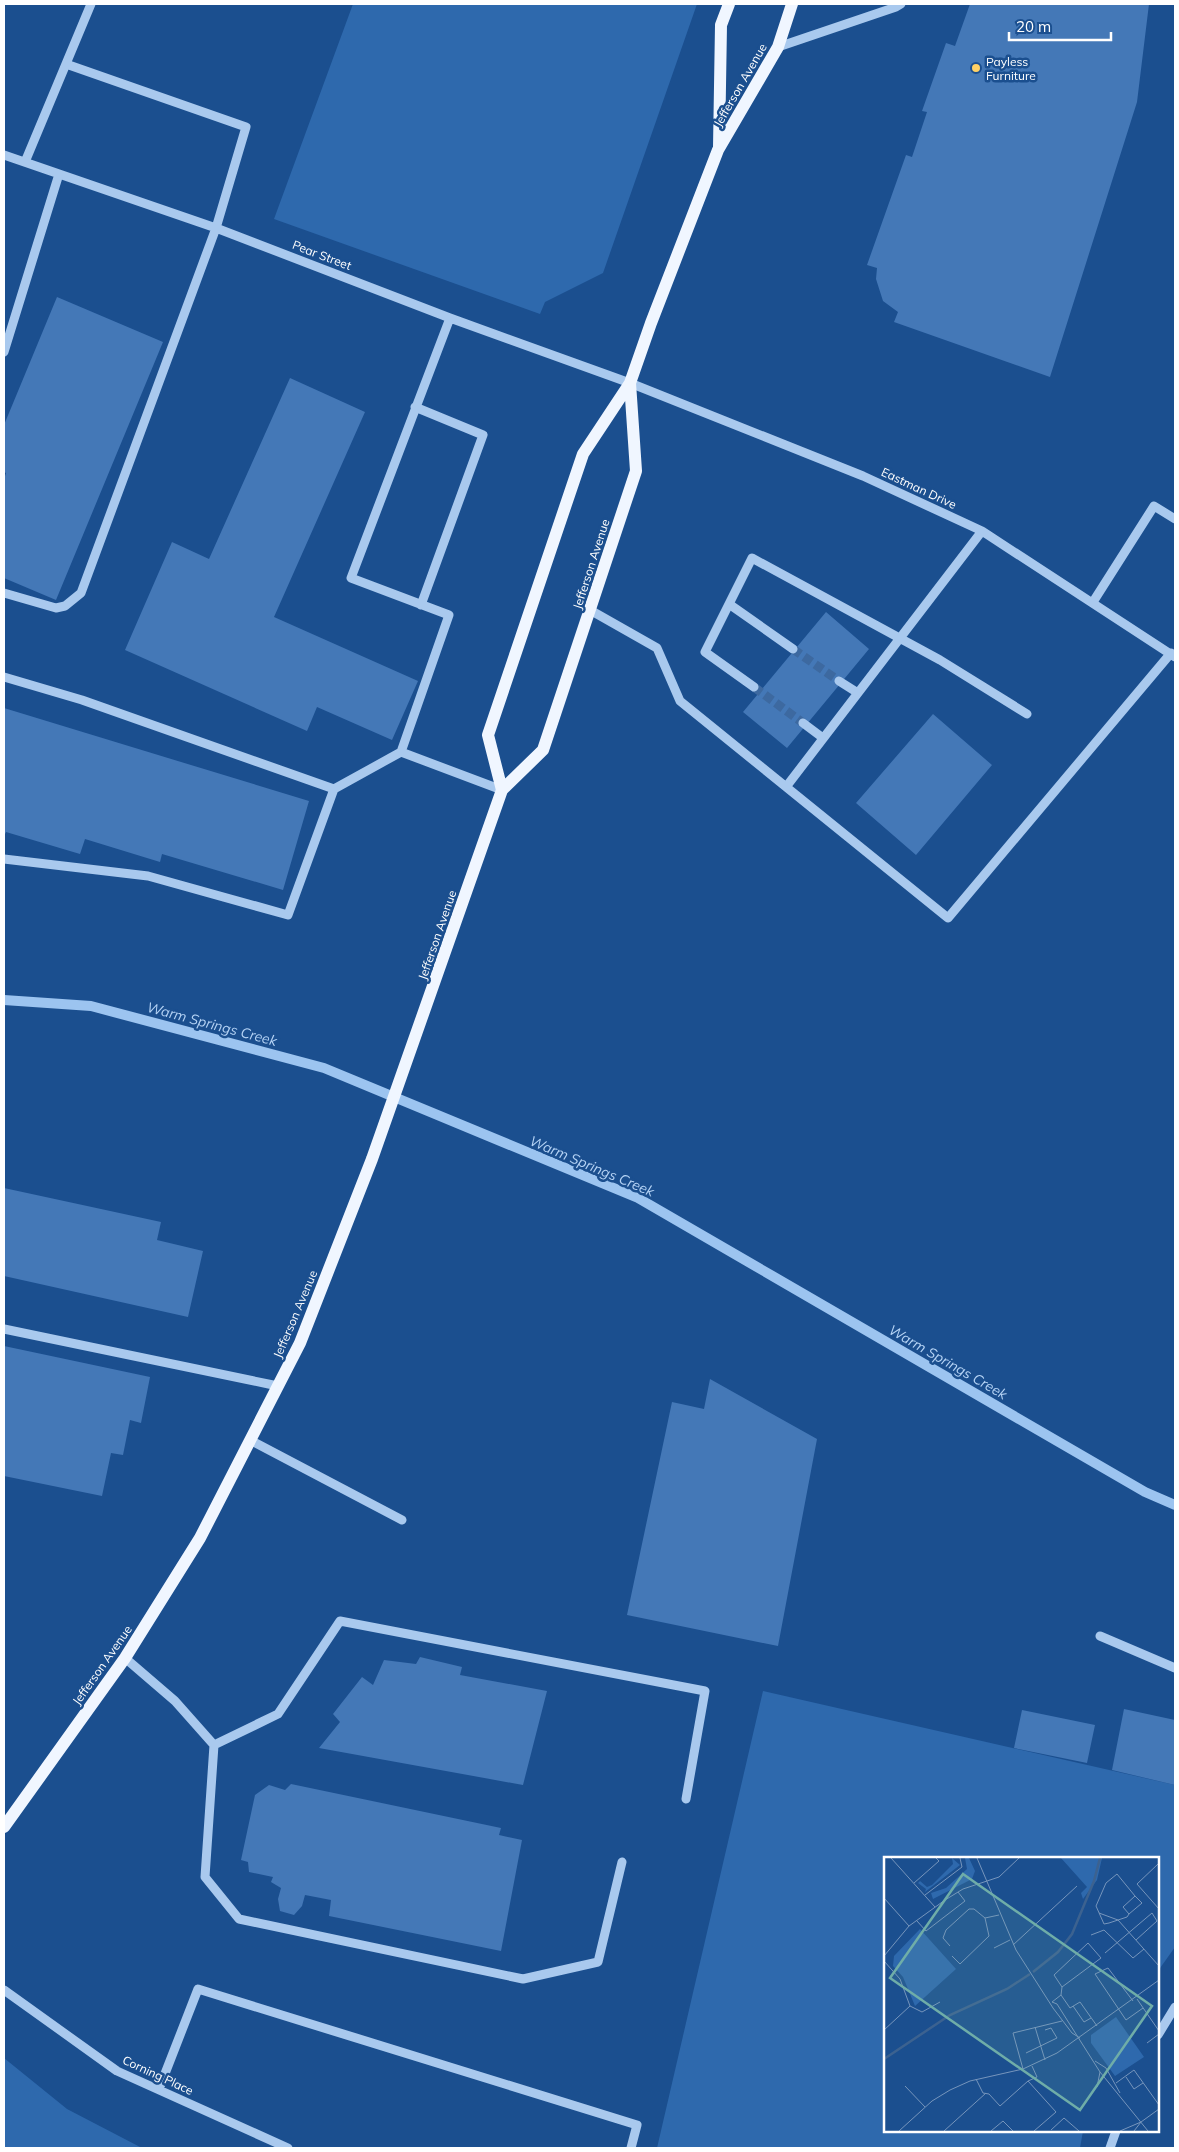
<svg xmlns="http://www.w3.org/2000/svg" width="1179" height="2152" font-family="Mulish,sans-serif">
<rect width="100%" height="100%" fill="#1b4f8f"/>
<path fill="#2e69ad" d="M353,4H697L603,273L545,302L540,314L274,219Z
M763,1691L1175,1785V1947L1158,1971V1858H885V2131H1083L1080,2148H657Z
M4,2058L67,2109L142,2148H4Z"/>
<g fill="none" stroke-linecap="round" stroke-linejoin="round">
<path stroke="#9cc4f0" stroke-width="10" d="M4,1000L91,1006L324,1068L638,1198L1145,1492L1175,1505"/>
</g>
<path fill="#4478b7" d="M970,4H1149L1137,102L1050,377L894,322L898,312L883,301L876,279L877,268L867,265L906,155L912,157L927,112L922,111L946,43L955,46Z
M57,297L163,342L56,600L4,578V479L6,473L4,472V425Z
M290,378L365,412L274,617L418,681L392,740L317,707L307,731L125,650L172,542L209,559Z
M826,612L869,649L787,748L743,712Z
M4,708L309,801L283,890L162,854L160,862L85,839L80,854L6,832L4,836Z
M933,714L992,765L916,855L856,803Z
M4,1188L161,1222L157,1240L203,1251L188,1317L4,1276Z
M4,1346L150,1377L141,1423L130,1420L123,1455L111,1453L102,1496L4,1476Z
M710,1379L817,1439L778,1646L627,1615L672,1402L704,1409Z
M420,1657L462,1667L460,1675L547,1691L523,1785L319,1748L340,1722L333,1714L362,1677L373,1685L384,1660L416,1664Z
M1124,1709L1175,1720V1785L1112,1770Z
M1022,1710L1095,1725L1087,1763L1014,1748Z
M291,1784L501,1828L499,1835L522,1840L501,1951L329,1916L331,1900L305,1895L302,1906L294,1915L280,1911L278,1899L281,1888L271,1882L273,1877L249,1872L248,1862L241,1860L255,1795L269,1785L285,1790Z"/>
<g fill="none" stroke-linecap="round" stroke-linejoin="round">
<path stroke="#3d69a0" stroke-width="9" stroke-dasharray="9 4.5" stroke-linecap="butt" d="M793,649L839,681
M754,687L803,723"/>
<path stroke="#a9c9ee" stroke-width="9" d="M778,47L896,7L901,4
M4,155L216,228L450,318L630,383L863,476L982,531L1175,657
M25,162L91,4
M4,352L59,174
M415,407L483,435L421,605
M4,593L56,608L65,606L81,593L216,228L246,127L66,64
M1093,602L1154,506L1175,519
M729,604L793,649
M590,610L657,648L680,701L948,918L1171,653
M4,677L82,700L334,789
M839,681L858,693
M754,687L705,652L752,558L940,660L1027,714
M803,723L823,738
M401,752L449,615L351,578L450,318
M786,787L982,531
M4,859L148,876L288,915L334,789L401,752L502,790
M4,1329L278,1386
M250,1440L402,1520
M1100,1636L1175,1668
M125,1658L175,1701L214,1745L205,1877L239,1919L523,1979L598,1962L622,1862
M214,1745L278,1714L340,1621L705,1691L686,1799
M4,1990L117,2071L288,2148
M1158,2035L1175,2007
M159,2089L198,1989L637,2125L631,2148
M1110,2148L1116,2131"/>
<path stroke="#f0f6ff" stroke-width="12" d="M719,147L721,25L729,4
M502,790L488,735L583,454L630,383L651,323L718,150L778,47L792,4
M4,1827L125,1658L200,1538L300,1343L372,1159L502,790L543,750L636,471L630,383"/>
</g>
<circle fill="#ffd166" stroke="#1b4f8f" stroke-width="2" cx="976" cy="68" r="5"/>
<g text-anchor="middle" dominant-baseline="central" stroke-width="5" stroke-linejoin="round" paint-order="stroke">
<g font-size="12" fill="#fff" stroke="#1b4f8f" text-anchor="start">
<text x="986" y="61">Payless<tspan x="986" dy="14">Furniture</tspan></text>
</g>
<g font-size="12" fill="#fff" stroke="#1b4f8f">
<text transform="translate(740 85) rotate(-60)">Jefferson Avenue</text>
<text transform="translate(322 255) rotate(21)">Pear Street</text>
<text transform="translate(919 488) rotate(25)">Eastman Drive</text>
<text transform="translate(591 564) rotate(-72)">Jefferson Avenue</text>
<text transform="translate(437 935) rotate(-71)">Jefferson Avenue</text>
<text transform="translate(295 1314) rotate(-67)">Jefferson Avenue</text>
<text transform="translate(102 1665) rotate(-55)">Jefferson Avenue</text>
<text transform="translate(158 2075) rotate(25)">Corning Place</text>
</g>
<g font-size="14" font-style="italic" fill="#b5d3f5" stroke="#1b4f8f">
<text transform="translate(212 1024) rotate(15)">Warm Springs Creek</text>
<text transform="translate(592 1166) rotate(23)">Warm Springs Creek</text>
<text transform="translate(948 1362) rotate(30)">Warm Springs Creek</text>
</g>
</g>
<g transform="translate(884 1857)">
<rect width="275" height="275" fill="#1b4f8f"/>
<path d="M68,1L76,8L41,35L42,32L34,26L36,24L43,30L48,28L69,7ZM81,1H85L91,14L88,22L49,42L47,36L62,31L83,12ZM177,1H218L213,23L199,42L197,36L203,30ZM36,72L72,112L31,149L19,120L9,109L10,99ZM232,160L260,200L231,219L207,186V178Z" fill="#2e69ad"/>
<path fill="none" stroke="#3c6290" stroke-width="2.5" d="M149,115L174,95L188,77L210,24L216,1M0,202L66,158L123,132L146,117"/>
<path fill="none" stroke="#7695bc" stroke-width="1" d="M7,1L51,50M93,1L132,93L169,151L188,176L196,181M274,7L253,27L275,52M30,26L55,4L52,1M41,38L78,10L76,1M0,41L25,69M215,56L234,63L275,109M245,57L239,50L251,39L258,46L245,57L243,60L225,66L220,67L212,49L222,26L233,17L251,39M33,64L42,74L81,44L74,35M207,78L220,73L249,101L260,92M129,88L193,29M66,89L59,81L62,73L85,52H90L101,61L115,58M110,91L126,83M221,96L268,56L273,64L252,83M0,99L25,69L61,43L79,32L115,20L135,1M68,99L76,107L105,79L101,61M0,104L16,122L26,149M177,138L186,151L196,145L213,169M253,142L275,174M249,144L224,111L211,117L242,163L259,151M168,145L177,138L178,130L170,118L204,86L217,101L178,130M168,145L173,147L216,215L264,274M26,149L38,155L56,145M189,149L200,165L207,161M151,170L161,203M0,173L26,149M263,186L275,177M142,196L173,181L167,171L161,173M211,204L222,211L236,236M148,209L153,220L144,224L172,255L150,274M139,212L129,176L178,164M242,220L250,232L259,226M92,222L99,236L105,237L116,249L144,224M232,226L250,213L275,248M21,229L41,250M213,230L216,215M167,273L180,261L195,274M15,274L48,244L66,233L86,224L139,212L173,196L275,123M60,274L102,236M107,274L119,264L129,274M236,274L257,265M250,274L257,265L275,252"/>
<path fill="#6fada8" fill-opacity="0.15" stroke="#6fada8" stroke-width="2.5" d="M79,17L268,149L196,253L6,121Z"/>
<rect width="275" height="275" fill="none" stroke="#fff" stroke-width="2.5"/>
</g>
<rect width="1179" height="2152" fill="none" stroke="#ffffff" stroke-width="10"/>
<path d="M1009 32v8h102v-8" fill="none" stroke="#ffffff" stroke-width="2.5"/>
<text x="1016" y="32" font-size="15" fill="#ffffff" stroke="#1b4f8f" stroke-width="4" paint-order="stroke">20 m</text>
</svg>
